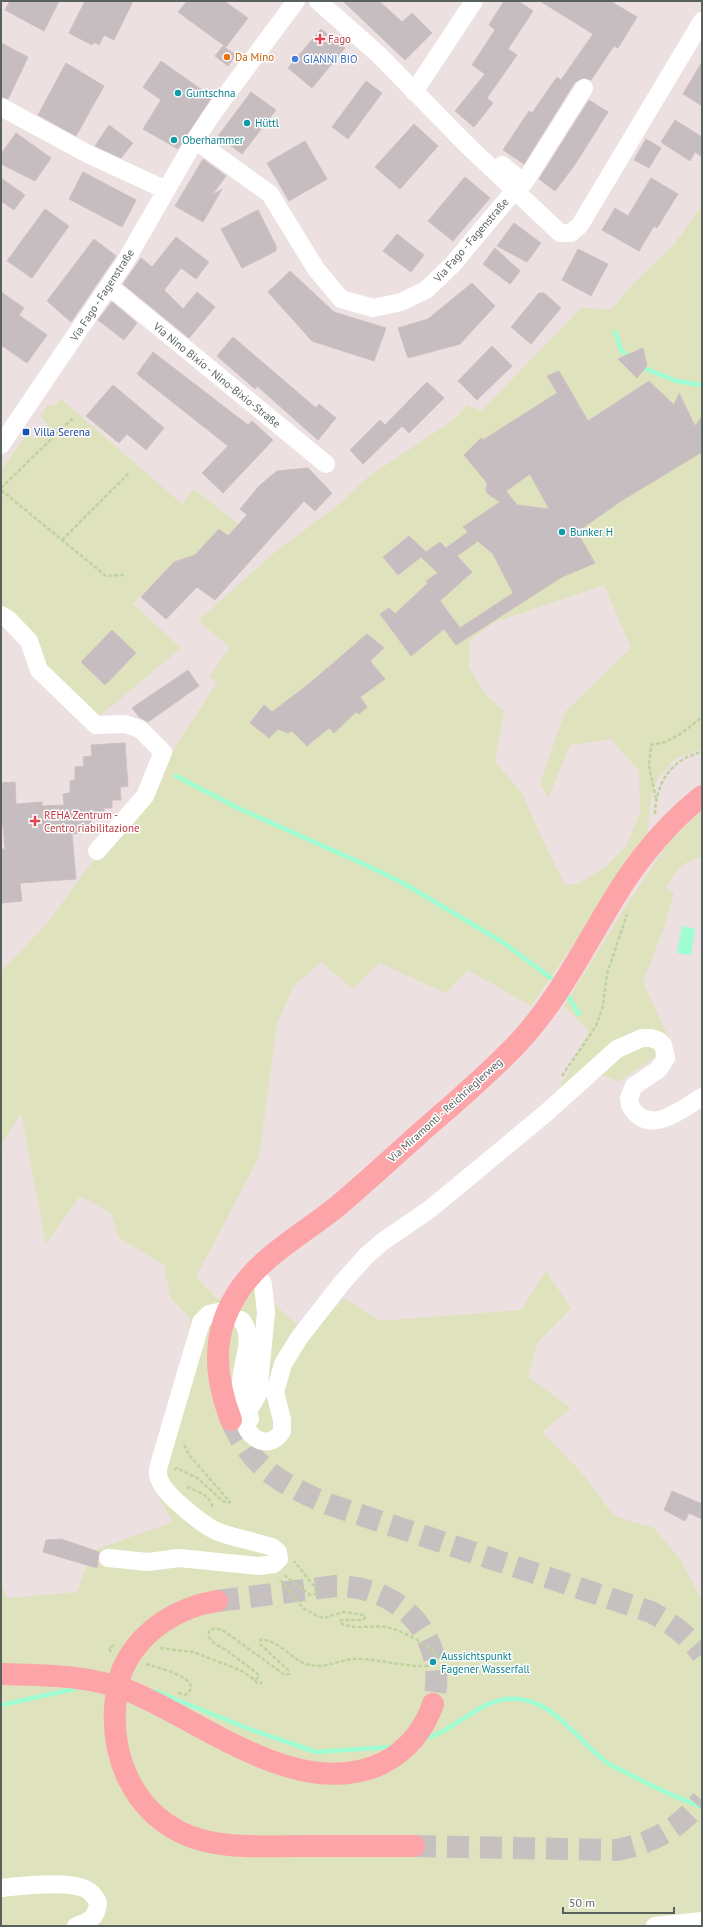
<svg xmlns="http://www.w3.org/2000/svg" width="703" height="1927" font-family="'PT Sans',sans-serif">
<rect width="100%" height="100%" fill="#ece0e1"/>
<path fill="#dfe3bd" fill-rule="evenodd" d="M702,206V749L676,758L656,781L651,799L647,838L531,1006L468,970L446,993L379,963L353,989L321,962L293,987L277,1024L259,1157L196,1277L218,1299L254,1286L310,1336L344,1298L380,1321L521,1310L546,1271L571,1308L537,1343L528,1377L571,1408L542,1432L582,1473L614,1516L654,1528L681,1560L702,1601V1926H1V1582L7,1598L77,1592L92,1551L173,1522L150,1484L191,1319L170,1297L164,1265L119,1238L111,1213L80,1196L46,1244L21,1113L1,1146V972L49,921L89,866L152,795L175,747L217,682L209,677L230,647L198,621L275,552L337,506L368,477L452,421L468,405L481,411L581,308L611,309L638,279L672,247ZM604,585L631,648L565,712L540,783L548,799L570,745L611,739L639,771L640,812L626,847L605,867L578,884L565,885L538,830L522,793L495,762L504,711L486,695L469,667L470,640L493,623Z
M61,399L182,504L194,489L238,524L228,536L219,529L195,555L174,562L133,604L181,648L96,719L48,673L33,632L1,607V470L28,433L34,439L48,424L40,416L48,405L54,406Z
M701,811L702,858C681,860 675,873 666,889L674,893L664,928L643,982L672,1045L619,1082L595,1072L556,1095L589,1031L564,1006L629,901L670,841Z"/>
<path fill="#9ffdd3" d="M682,926L695,929L691,955L677,953Z"/>
<g fill="none" stroke-linecap="round" stroke-linejoin="round">
<path stroke="#9ffdd3" stroke-width="4.5" d="M615,332L621,349L630,360
M639,366L676,381L702,385
M176,776L240,809L368,866L403,883L504,943L551,978
M569,998L579,1014
M155,1691L249,1729L316,1752L390,1747
M1,1705L74,1689
M423,1739C454,1732 474,1703 507,1699C551,1694 575,1739 606,1762C612,1766 620,1769 627,1773C653,1787 675,1797 702,1807"/>
</g>
<path fill="#c6bdc0" stroke="#d0bfc2" fill-rule="evenodd" d="M10,1H59L44,31L5,10Z
M85,1H133L114,40L104,35L99,45L94,42L92,45L69,33Z
M187,1H224L248,18L226,47L178,12Z
M343,1H379L402,22L412,13L432,33L405,60Z
M504,1H518L533,11L508,49L517,55L487,98L493,103L474,127L455,111L485,74L472,65L495,30L489,25Z
M540,1H610L637,17L618,48L614,46L591,80L584,78L575,82L524,164L503,150L529,111L532,113L557,77L561,80L593,34Z
M321,29L345,48L312,88L288,68Z
M1,43L28,57L8,99L1,97Z
M223,46L236,55L228,66L215,56Z
M161,61L212,97L178,149L143,129L161,100L143,87Z
M702,62V106L683,94Z
M66,63L104,86L76,136L38,115Z
M366,81L382,93L348,139L332,127Z
M251,92L276,110L242,154L218,136Z
M589,100L608,112L574,166L555,191L539,179Z
M675,120L702,137V157L695,152L690,161L661,142Z
M414,124L438,146L400,189L375,167Z
M109,125L133,143L121,158L95,146Z
M16,133L51,158L35,181L1,164V154Z
M646,139L661,148L649,168L634,160Z
M305,141L327,179L289,201L267,163Z
M203,159L226,176L212,195L222,189L203,222L175,206Z
M83,172L136,200L122,227L69,199Z
M465,177L490,198L453,241L428,221Z
M1,178L25,195L14,210L1,201Z
M651,178L678,194L657,228L654,226L639,251L602,230L615,208L628,216Z
M45,209L69,226L32,278L7,261Z
M258,210L276,246V251L242,268L221,229Z
M514,223L541,243L527,262L497,246Z
M397,234L424,255L411,272L383,251Z
M176,237L209,262L196,279L181,268L164,290L183,309L197,292L215,307L189,338L123,284L141,258L152,267Z
M94,239L116,256L71,322L47,301Z
M495,248L520,271L510,284L483,264Z
M578,249L608,264L591,296L562,280Z
M290,271L334,312L386,328L374,361L312,341L268,292Z
M472,283L495,306L460,344L408,358L398,328L428,319Z
M1,292L24,308L19,315L47,335L27,363L1,345Z
M539,293H544L561,308L531,344L511,327Z
M112,302L137,323L124,340L98,320Z
M233,337L316,408L319,404L336,418L318,440L257,386L255,389L217,356Z
M492,346L512,366L477,400L458,381Z
M643,348L647,366L637,378L618,359Z
M153,352L248,425L252,421L273,440L223,493L202,473L228,446L137,374Z
M559,371L588,421L649,381L674,405L679,393L695,426L702,416V452L621,501L577,532L595,563L562,577L456,645L444,629L411,656L380,614L389,608L395,614L428,583L426,581L438,573L421,557L398,575L383,557L409,536L426,552L440,542L446,548L468,532L463,527L500,502L488,494L486,490L487,483L464,455L481,438L483,440L557,393L547,376ZM530,474L549,509L517,505L506,491ZM478,541L493,554L513,593L460,628L440,601L472,572L457,556Z
M427,382L444,398L409,433L402,426L363,464L350,450L380,420L385,425Z
M113,385L164,428L146,450L127,434L119,443L86,416Z
M308,468L332,493L315,511L304,501L215,600L197,587L166,619L141,597L174,562L195,555L219,529L228,536L247,515L240,509L259,486L277,471Z
M112,630L136,653L105,685L81,662Z
M367,634L384,648L370,661L385,679L360,697L367,707L359,714L356,712L334,733L329,728L307,746L292,731L288,733L278,729L269,738L250,723L264,705L272,712L310,683Z
M188,670L199,686L148,722L139,717L132,708Z
M125,743L128,786L120,787L121,800H112V808H104V817L91,818V825L80,826L81,833L72,834L76,879L20,883L22,901L1,903V849H5L3,826H1V783L15,782L16,804L42,802V806L64,805L63,794L70,793V781L75,780V767L84,766L83,757L92,756L91,745Z
M672,1491L702,1504V1519L689,1513L685,1521L664,1510Z
M61,1539L99,1552L97,1568L43,1552L46,1540Z"/>
<g fill="none" stroke-linecap="round" stroke-linejoin="round">
<path stroke="#c7c0c0" stroke-width="22" stroke-dasharray="22 11" stroke-linecap="butt" d="M231,1420C252,1469 282,1484 328,1504L651,1612C673,1624 686,1634 702,1654
M217,1601L336,1586C401,1586 450,1638 433,1704
M414,1846L617,1850C654,1842 677,1830 702,1800"/>
<path stroke="#bfd39f" stroke-width="2.5" stroke-dasharray="4 2" stroke-linecap="butt" d="M1,488L73,418
M1,490L106,576L124,575
M62,540L129,473
M656,799L649,766L651,745L665,742L682,733L702,717
M655,814C656,783 671,759 702,752
M562,1076L596,1026L603,1006L607,974L627,914
M174,1470L177,1468L197,1478L223,1501L227,1503L230,1502L189,1455L183,1442
M187,1487C197,1491 214,1497 212,1509
M284,1575L310,1595L317,1594L314,1586L294,1561
M160,1648L193,1652L240,1670L255,1680L259,1677L257,1673L226,1650L214,1643L209,1637V1631L215,1628L224,1631L285,1675L289,1674V1671L260,1644V1640C277,1638 291,1659 306,1664C324,1670 337,1660 354,1659C378,1658 402,1667 425,1666C430,1666 436,1664 437,1658C437,1647 396,1628 386,1627C371,1625 354,1630 340,1623L341,1620H363L365,1618L364,1615L344,1612L324,1618L317,1616L303,1608L279,1578
M111,1652L109,1648L116,1644
M146,1664C154,1667 209,1679 185,1695L176,1692
M255,1680L257,1683H262"/>
<path stroke="#fff" stroke-width="18" d="M318,1L379,55L467,145L560,233H571L580,225L702,21
M414,92L474,1
M1,107L88,154L166,190
M195,140L270,194L316,269L341,299L373,308L401,302L426,290L453,264L514,191
M502,165L524,183L584,88
M109,286L326,464
M1,445L125,262L195,140L215,110L296,1
M1,615L8,619L29,641L39,670L96,725L125,724L140,729L163,752L145,796L97,851
M255,1273L263,1284L266,1313L258,1394L250,1408L245,1423C250,1441 271,1450 282,1431V1420L275,1392L283,1364L299,1338L341,1284L366,1256L382,1242L430,1209L458,1186L546,1113L617,1049L642,1038H651L659,1041L663,1045L666,1058L659,1069L634,1086L629,1098L630,1105C648,1138 680,1110 702,1097
M241,1320C256,1336 241,1363 241,1383C241,1395 245,1407 250,1419
M108,1558L148,1562L179,1558L259,1566L274,1564L279,1559L278,1552L272,1547C253,1541 234,1538 216,1531C203,1525 167,1496 161,1483C158,1478 157,1471 159,1465L201,1322L209,1314L218,1312
M1,1888C21,1886 72,1879 89,1891C93,1894 96,1898 98,1903C97,1917 89,1922 76,1926
M655,1926L702,1921"/>
<path stroke="#fda4a8" stroke-width="22" d="M231,1420C215,1378 211,1337 235,1297C258,1257 304,1234 339,1205C366,1182 392,1158 419,1134C453,1104 488,1075 519,1042C564,993 589,936 625,881C646,850 673,819 702,796
M217,1601C179,1607 143,1629 125,1664C118,1677 116,1693 115,1708C112,1758 133,1808 180,1832C216,1850 260,1846 299,1846C338,1846 376,1846 414,1846
M1,1674C46,1675 90,1675 132,1692C205,1723 301,1803 383,1763C408,1750 424,1730 433,1704"/>
</g>
<g fill="#e0444e" stroke="#fff" stroke-width="1.5">
<path d="M318 33h4v4h4v4h-4v4h-4v-4h-4v-4h4z"/>
<path d="M33 815h4v4h4v4h-4v4h-4v-4h-4v-4h4z"/>
</g>
<circle fill="#e8710a" stroke="#fff" stroke-width="1.5" cx="227" cy="57" r="4"/>
<circle fill="#3f7fe0" stroke="#fff" stroke-width="1.5" cx="295" cy="59" r="4"/>
<g fill="#0f9aa8" stroke="#fff" stroke-width="1.5">
<circle cx="178" cy="93" r="4"/>
<circle cx="247" cy="123" r="4"/>
<circle cx="174" cy="140" r="4"/>
<circle cx="562" cy="532" r="4"/>
<circle cx="433" cy="1662" r="4"/>
</g>
<rect fill="#1a4fb4" stroke="#fff" stroke-width="1.5" x="22" y="428" width="8" height="8" rx="2"/>
<g text-anchor="middle" dominant-baseline="central" stroke-width="3" stroke-linejoin="round" paint-order="stroke">
<g font-size="11" fill="#be3a42" stroke="#fff" text-anchor="start">
<text x="328" y="39">Fago</text>
<text x="44" y="815">REHA Zentrum -<tspan x="44" dy="13">Centro riabilitazione</tspan></text>
</g>
<g font-size="11" fill="#c56008" stroke="#fff" text-anchor="start">
<text x="235" y="57">Da Mino</text>
</g>
<g font-size="11" fill="#366cbe" stroke="#fff" text-anchor="start">
<text x="303" y="59">GIANNI BIO</text>
</g>
<g font-size="11" fill="#0d838f" stroke="#fff" text-anchor="start">
<text x="186" y="93">Guntschna</text>
<text x="255" y="123">Hüttl</text>
<text x="182" y="140">Oberhammer</text>
<text x="570" y="532">Bunker H</text>
<text x="441" y="1656">Aussichtspunkt<tspan x="441" dy="13">Fagener Wasserfall</tspan></text>
</g>
<g font-size="11" fill="#59615e" stroke="#fff">
<text transform="translate(471 240) rotate(-49)">Via Fago - Fagenstraße</text>
<text transform="translate(102 295) rotate(-57)">Via Fago - Fagenstraße</text>
<text transform="translate(217 375) rotate(39)">Via Nino Bixio - Nino-Bixio-Straße</text>
<text transform="translate(445 1110) rotate(-42)">Via Miramonti - Reichrieglerweg</text>
</g>
<g font-size="11" fill="#164399" stroke="#fff" text-anchor="start">
<text x="34" y="432">Villa Serena</text>
</g>
</g>
<rect width="703" height="1927" fill="none" stroke="#59615e" stroke-width="4"/>
<path d="M563 1907v6h111v-6" fill="none" stroke="#59615e" stroke-width="2"/>
<text x="569" y="1907" font-size="12" fill="#59615e" stroke="#ffffff" stroke-width="3" paint-order="stroke">50 m</text>
</svg>
